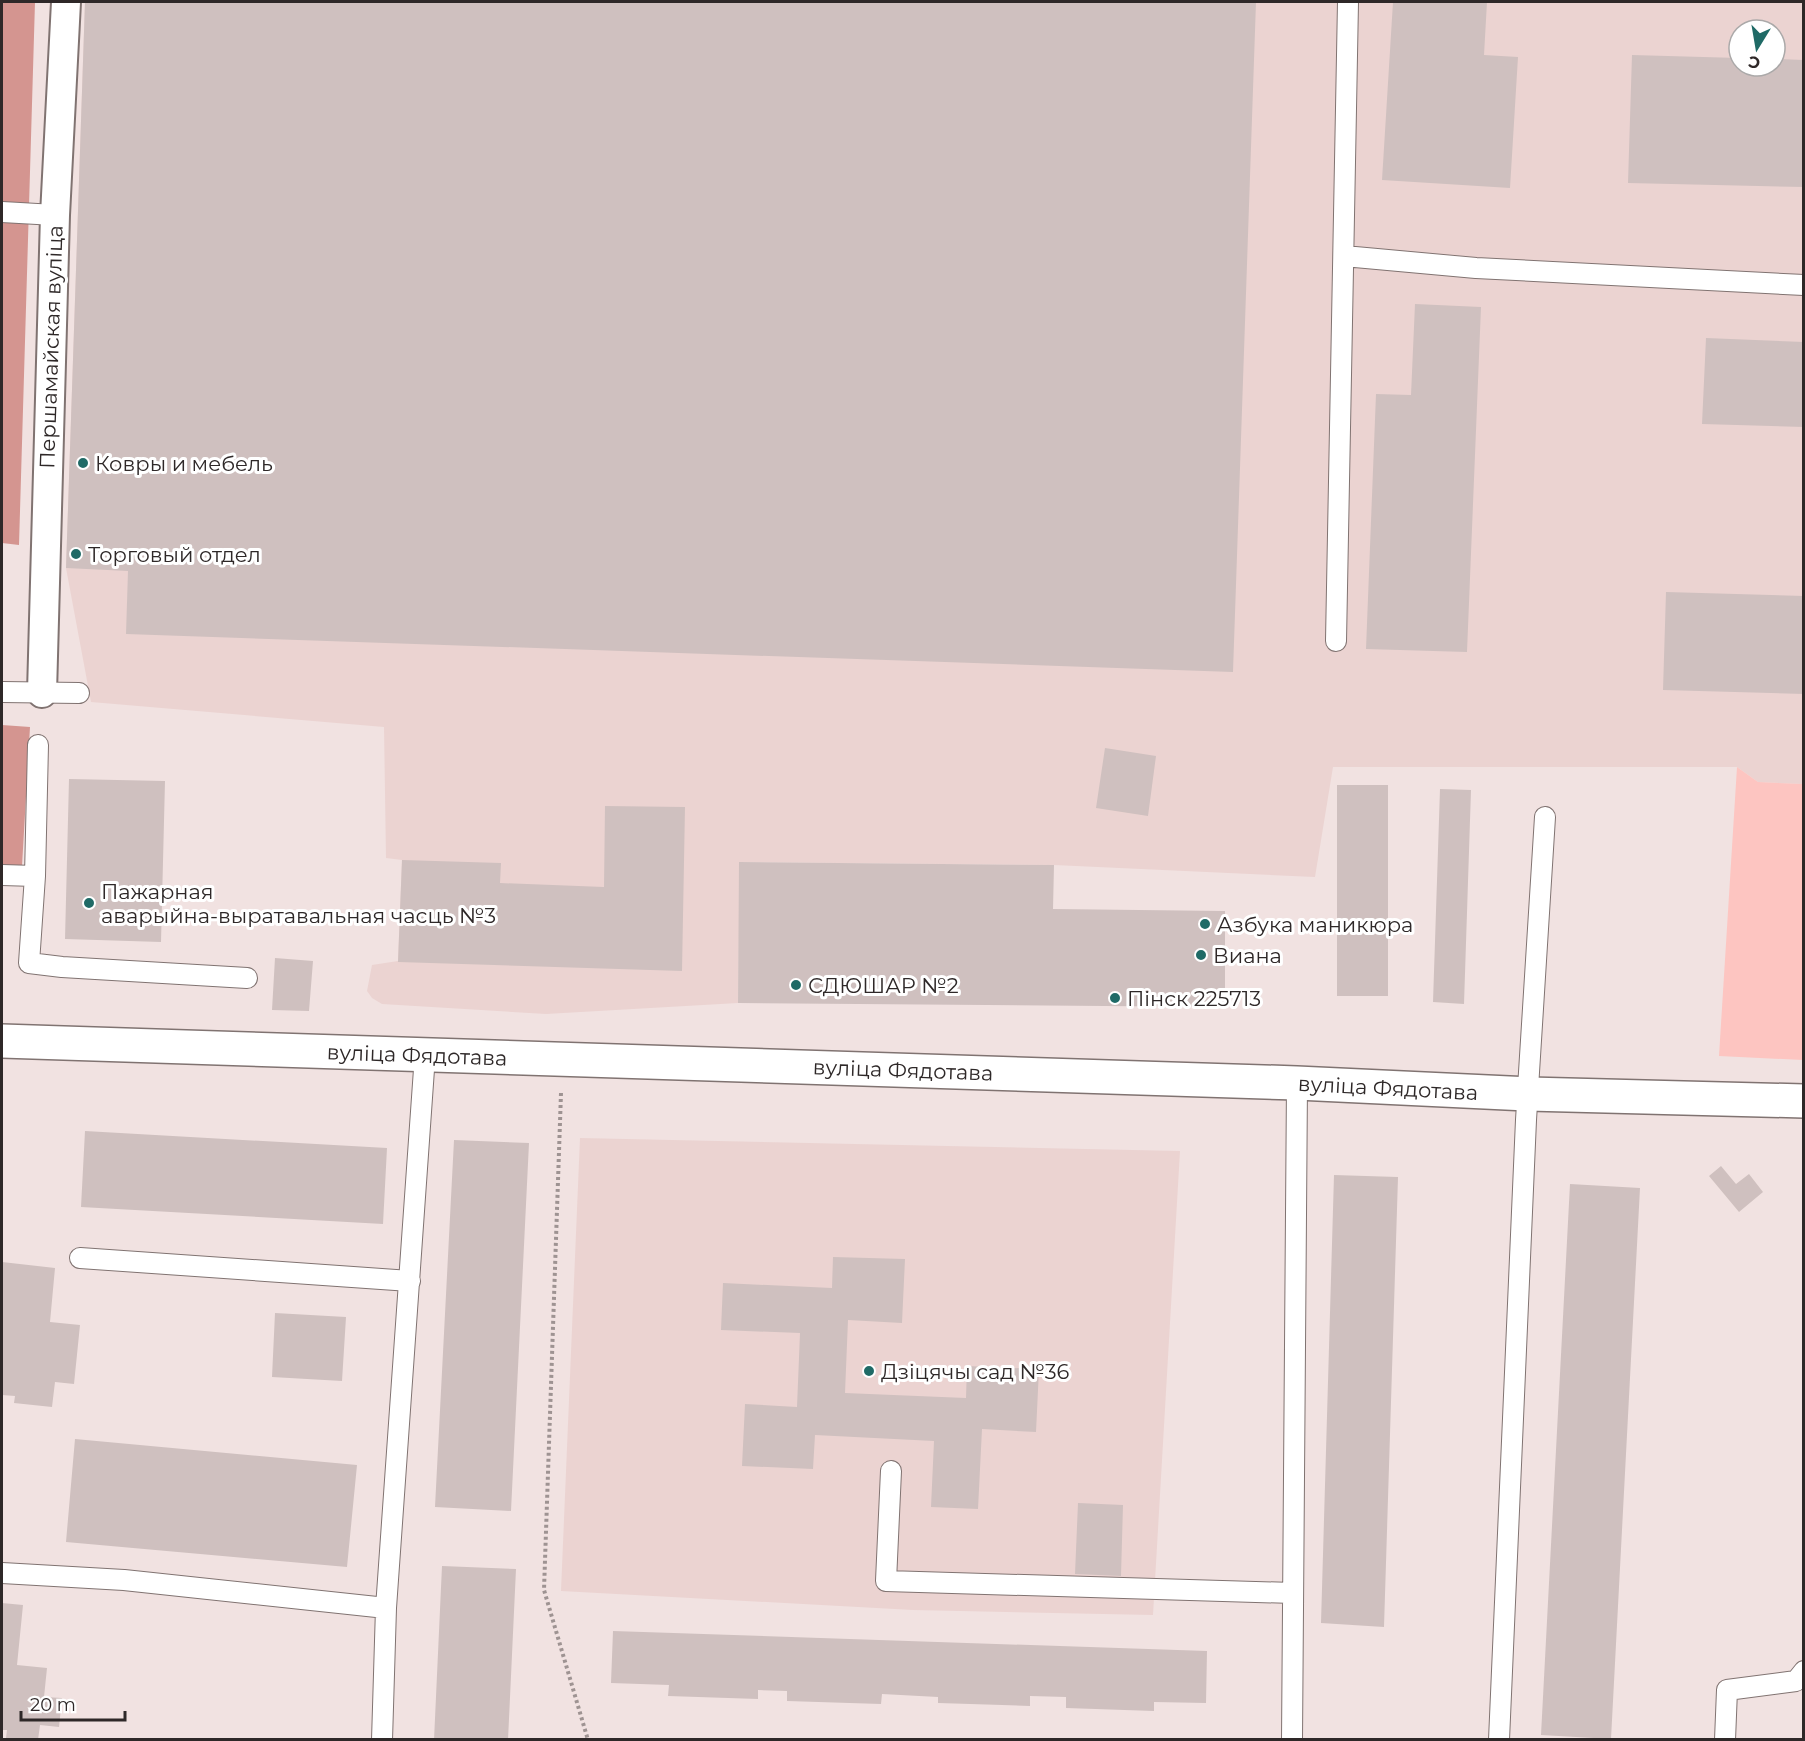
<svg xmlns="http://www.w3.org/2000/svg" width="1805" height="1741" font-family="Montserrat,sans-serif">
<rect width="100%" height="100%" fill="#f1e2e1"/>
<path fill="#ebd3d1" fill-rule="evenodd" d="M85,2H1803V784L1758,782L1737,767H1333L1315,877L1054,865L740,862L738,1003L546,1014L382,1004L372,998L367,991L372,965L398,961L402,860L386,858L384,727L91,702L66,568ZM1739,30H1775V66H1739Z
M580,1138L1180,1151L1153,1615L913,1610L561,1591Z"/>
<path fill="#fdc5c1" d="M1737,767L1758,782L1803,784V1060L1719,1056Z"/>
<path fill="#d49590" d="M2,2H35L19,545L2,543Z
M2,725L30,727L22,866H2Z"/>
<path fill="#cfc0bf" d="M85,2H1256L1233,672L126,634L128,571L66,568Z
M1393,2H1487L1484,55L1518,57L1510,188L1382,180Z
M1632,55L1739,58V66H1775V59L1804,60V187L1628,183Z
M1415,304L1481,307L1467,652L1366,649L1376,394L1411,395Z
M1706,338L1804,342V427L1702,424Z
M1666,592L1804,596V694L1663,690Z
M1105,748L1156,756L1148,816L1096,808Z
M69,779L165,781L161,942L65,939Z
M1337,785H1388V996H1337Z
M1440,789L1471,790L1464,1004L1433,1002Z
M605,806L685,807L682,971L398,962L402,860L501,863L500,883L604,887Z
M739,862L1054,865L1053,909L1225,911V1007L738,1003Z
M275,958L313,961L309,1011L272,1010Z
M85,1131L387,1148L383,1224L81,1207Z
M454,1140L529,1143L511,1511L435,1507Z
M1721,1166L1736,1184L1749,1174L1763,1192L1739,1212L1709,1176Z
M1334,1175L1398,1177L1384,1627L1321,1623Z
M1570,1184L1640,1188L1611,1739L1541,1735Z
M833,1257L905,1259L902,1323L848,1320L845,1393L966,1398L967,1366L1039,1369L1036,1432L982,1429L978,1509L931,1507L934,1441L815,1435L813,1469L742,1466L745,1404L797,1407L800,1333L721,1330L723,1283L832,1288Z
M2,1262L55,1268L50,1322L80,1325L74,1384L55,1382L52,1407L14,1403L15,1396L2,1395Z
M275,1313L346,1317L342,1381L272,1377Z
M75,1439L357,1465L347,1567L66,1542Z
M1078,1503L1123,1505L1121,1576L1075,1574Z
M442,1566L516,1569L508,1740H434Z
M2,1603L23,1605L17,1665L47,1668L44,1697L62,1698L59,1727L40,1725L38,1740L6,1738L7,1730H2Z
M613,1631L1207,1651L1206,1703L1154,1702V1711L1066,1708V1697L1030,1696V1706L938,1703V1697L882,1694L881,1704L787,1701V1691L758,1690V1699L668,1696L669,1685L611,1683Z"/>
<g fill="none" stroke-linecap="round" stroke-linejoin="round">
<g stroke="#807371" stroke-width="22">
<path id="service" d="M2,212L55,215
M1344,256L1476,268L1804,285
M1336,641L1348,2
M2,692L79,693
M38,745L35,876L29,963L62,967L247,978
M2,875L35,876
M80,1258L410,1281
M891,1471L886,1581L1293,1593
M2,1573L124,1580L386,1608L425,1055
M382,1740L386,1608
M1292,1740L1297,1083
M1499,1740L1526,1120L1545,817
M1725,1740L1727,1690L1796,1681L1804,1671"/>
</g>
<g stroke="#807371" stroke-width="32">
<path id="pedestrian" d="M42,693L55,215L66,2"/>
</g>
<g stroke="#807371" stroke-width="36">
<path id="minor" d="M2,1041L1297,1083L1529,1094L1804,1101"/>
</g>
<path stroke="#9e9392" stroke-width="4" stroke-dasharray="3 3" stroke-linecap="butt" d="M561,1093L544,1590L588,1740"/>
<use href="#service" stroke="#fff" stroke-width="20"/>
<use href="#pedestrian" stroke="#fff" stroke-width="28"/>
<use href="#minor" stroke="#fff" stroke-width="33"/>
</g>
<g fill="#1f6a66" stroke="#fff" stroke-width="2">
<circle cx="83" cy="463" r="6"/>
<circle cx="76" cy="554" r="6"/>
<circle cx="89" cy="903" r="6"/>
<circle cx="1205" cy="924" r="6"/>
<circle cx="1201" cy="955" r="6"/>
<circle cx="796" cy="985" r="6"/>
<circle cx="1115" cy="998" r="6"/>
<circle cx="869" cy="1371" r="6"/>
</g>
<g text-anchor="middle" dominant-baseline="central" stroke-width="6" stroke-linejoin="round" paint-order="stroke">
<g font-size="21" fill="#2e2828" stroke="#fff">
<text transform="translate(51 347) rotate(-88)">Першамайская вуліца</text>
<text transform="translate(417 1055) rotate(2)">вуліца Фядотава</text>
<text transform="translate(903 1070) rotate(2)">вуліца Фядотава</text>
<text transform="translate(1388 1088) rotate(3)">вуліца Фядотава</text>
</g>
<g font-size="21" fill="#2e2828" stroke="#fff" text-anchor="start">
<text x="95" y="463">Ковры и мебель</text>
<text x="88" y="554">Торговый отдел</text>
<text x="101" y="891">Пажарная<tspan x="101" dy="24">аварыйна-выратавальная часць №3</tspan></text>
<text x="1217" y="924">Азбука маникюра</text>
<text x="1213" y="955">Виана</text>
<text x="808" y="985">СДЮШАР №2</text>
<text x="1127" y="998">Пінск 225713</text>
<text x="881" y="1371">Дзіцячы сад №36</text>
</g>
</g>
<rect width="1805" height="1741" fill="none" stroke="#2e2828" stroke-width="6"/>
<g transform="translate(1757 48) rotate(191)"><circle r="28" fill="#ffffff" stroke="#aba9a9" stroke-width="1.5"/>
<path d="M0-4.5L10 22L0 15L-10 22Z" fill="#1f6a66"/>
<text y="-9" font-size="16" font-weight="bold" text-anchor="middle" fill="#2e2828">С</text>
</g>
<path d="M21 1711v9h104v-9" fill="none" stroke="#2e2828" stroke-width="3"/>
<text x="30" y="1711" font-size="18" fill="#2e2828" stroke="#ffffff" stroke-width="4.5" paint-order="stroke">20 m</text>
</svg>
